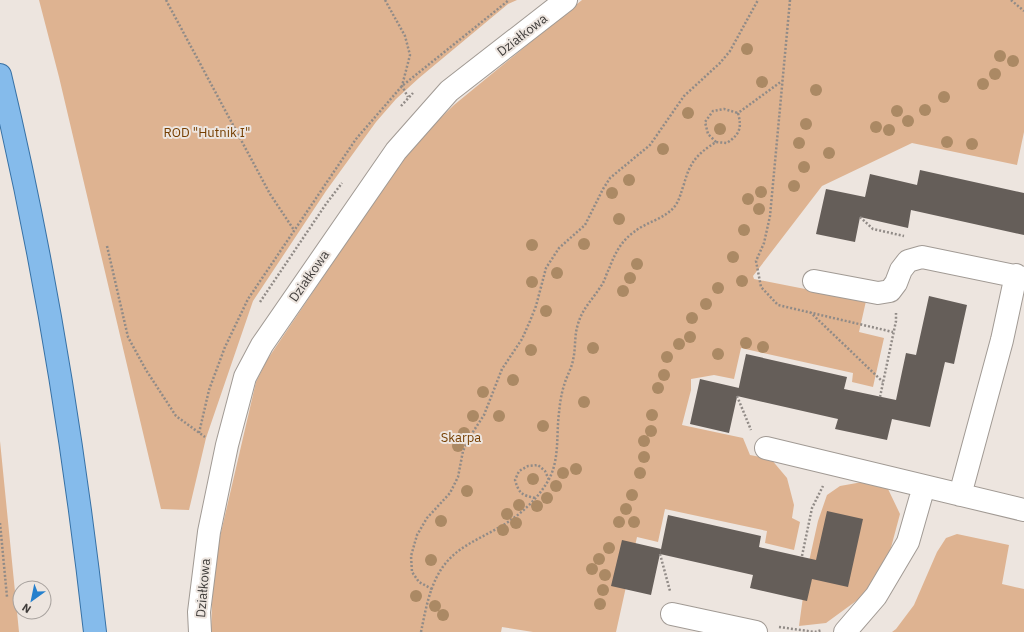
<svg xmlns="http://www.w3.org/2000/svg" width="1024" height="632" font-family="'IBM Plex Sans',sans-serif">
<rect width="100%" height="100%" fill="#ede5df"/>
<path fill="#deb391" d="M39,0H517L508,4L419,78L396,99L376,122L326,191L253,301L206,438L189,510L161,509L59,77Z
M582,0H1024V132L1017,165L912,143L822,186L753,276L754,279L866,301L859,332L884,338L873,387L852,382L853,373L741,348L734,379L714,375L691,379V390L682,425L743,438L750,455L771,459L787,478L794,505L792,518L800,522L794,550L765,543L767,531L665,509L658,542L637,537L616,632H533L502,627L501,632H211L213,578L219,541L256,382L267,360L400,163L426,132L454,105Z
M0,441L19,632H0Z
M868,481L888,489L900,514L889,555L863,596L826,623L799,626L806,575L818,521L827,495L840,486Z
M957,534L1009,545L1002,584L1024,589V632H892L896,629L914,605L937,552L946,538Z"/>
<path fill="#655e59" d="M920,170L1024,193V235L911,210L908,228L860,217L855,242L816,234L826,189L865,197L870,174L917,185Z
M929,296L967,305L954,364L945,362L930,427L892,419L887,440L835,429L838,419L737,396L746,354L847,377L844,389L896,400L906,353L916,355Z
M700,379L739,388L729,433L690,424Z
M827,511L863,519L848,587L812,579L807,601L750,588L753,575L660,554L668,515L761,536L759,547L816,560Z
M622,540L661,549L651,595L611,586Z"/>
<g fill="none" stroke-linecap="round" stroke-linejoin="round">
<g stroke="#a19a94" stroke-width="24">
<path id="minor" d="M814,281L878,293L890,291L896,283L901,270L908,261L922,257L1024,278
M766,448L1024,510
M960,495L1002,340L1016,275
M672,614L756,632
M200,632L199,612L209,532L227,445L245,377L262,345L396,151L449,91L566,0
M845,632L876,596L908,542L924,486"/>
</g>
<g stroke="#3771a5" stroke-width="24">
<path id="major" d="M0,75C44,259 74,445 95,632"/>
</g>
<path stroke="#918b87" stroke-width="2.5" stroke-dasharray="2 2" stroke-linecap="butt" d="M166,0L270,194L294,230
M385,0L405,36L410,55L402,86L408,97
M790,0L770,216L764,243L756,261L761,287L778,305L893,332
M1011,0L1024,11
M401,106L413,93
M716,142L708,134L705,122L713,111L724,109L738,113
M860,217L873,229L904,236
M107,246L128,337L146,370L176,416L205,437
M260,302L326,204L342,183
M810,312L883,382
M737,396L751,430
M880,397L896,321V313
M199,433L209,390L225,347L248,299L356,139L402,86L509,0
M535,498C521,495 519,493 515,480L519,471L528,466L538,465L545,471L549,480
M0,523L7,597
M660,554L670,591
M802,556L812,508L823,486
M432,589L419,582L412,572L411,556L417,535L427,518L450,493L458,477L463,451L469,438L484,415L502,369L522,339L530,321L536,306L546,268L559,248L585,225L603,189L610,178L650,145L684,96L720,63L730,51L758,0
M779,627L815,632L822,630
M421,632C426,608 430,583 445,564C458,547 479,539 498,528C517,518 537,500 548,481C560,460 556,436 559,413C560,401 562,389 567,377C569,372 572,366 573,360C576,348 574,336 578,324C582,309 593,299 601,286C605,281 606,274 609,269C614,255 621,241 634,232C646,222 665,219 675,206C680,199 681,192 684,184C690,162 697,154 716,142L727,143C740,134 742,128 738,113L782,81"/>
<use href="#minor" stroke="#fff" stroke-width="22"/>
<use href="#major" stroke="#85bbeb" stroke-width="22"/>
</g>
<g fill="#ab8964">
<circle cx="747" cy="49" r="6"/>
<circle cx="1000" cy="56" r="6"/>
<circle cx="1013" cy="61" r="6"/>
<circle cx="995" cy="74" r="6"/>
<circle cx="762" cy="82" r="6"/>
<circle cx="983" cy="84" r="6"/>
<circle cx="816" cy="90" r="6"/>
<circle cx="944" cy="97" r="6"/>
<circle cx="925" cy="110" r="6"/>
<circle cx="897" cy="111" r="6"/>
<circle cx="688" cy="113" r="6"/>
<circle cx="908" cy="121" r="6"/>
<circle cx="806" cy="124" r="6"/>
<circle cx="876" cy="127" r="6"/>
<circle cx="720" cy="129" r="6"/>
<circle cx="889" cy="130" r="6"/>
<circle cx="947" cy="142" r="6"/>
<circle cx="799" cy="143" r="6"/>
<circle cx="972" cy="144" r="6"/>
<circle cx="663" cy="149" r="6"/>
<circle cx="829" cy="153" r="6"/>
<circle cx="804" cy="167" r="6"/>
<circle cx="629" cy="180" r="6"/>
<circle cx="794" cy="186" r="6"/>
<circle cx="761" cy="192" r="6"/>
<circle cx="612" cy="193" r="6"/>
<circle cx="748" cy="199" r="6"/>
<circle cx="759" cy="209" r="6"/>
<circle cx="619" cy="219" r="6"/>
<circle cx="744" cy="230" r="6"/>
<circle cx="584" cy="244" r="6"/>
<circle cx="532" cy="245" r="6"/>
<circle cx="733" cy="257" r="6"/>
<circle cx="637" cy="264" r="6"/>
<circle cx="557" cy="273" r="6"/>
<circle cx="630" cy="278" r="6"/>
<circle cx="742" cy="281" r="6"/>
<circle cx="532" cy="282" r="6"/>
<circle cx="718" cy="288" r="6"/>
<circle cx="623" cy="291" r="6"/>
<circle cx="706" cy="304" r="6"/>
<circle cx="546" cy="311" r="6"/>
<circle cx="692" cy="318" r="6"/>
<circle cx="690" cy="337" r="6"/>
<circle cx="746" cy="343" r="6"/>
<circle cx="679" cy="344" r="6"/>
<circle cx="763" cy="347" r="6"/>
<circle cx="593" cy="348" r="6"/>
<circle cx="531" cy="350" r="6"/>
<circle cx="718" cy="354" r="6"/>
<circle cx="667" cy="357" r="6"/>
<circle cx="664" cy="375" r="6"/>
<circle cx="513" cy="380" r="6"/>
<circle cx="658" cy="388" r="6"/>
<circle cx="483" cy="392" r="6"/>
<circle cx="584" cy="402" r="6"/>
<circle cx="652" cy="415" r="6"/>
<circle cx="473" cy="416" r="6"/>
<circle cx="499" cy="416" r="6"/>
<circle cx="543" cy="426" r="6"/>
<circle cx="651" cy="431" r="6"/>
<circle cx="464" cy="433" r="6"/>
<circle cx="644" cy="441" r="6"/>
<circle cx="458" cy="446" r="6"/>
<circle cx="644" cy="457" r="6"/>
<circle cx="576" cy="469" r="6"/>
<circle cx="563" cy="473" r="6"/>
<circle cx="640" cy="473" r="6"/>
<circle cx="533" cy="479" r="6"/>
<circle cx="556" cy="486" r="6"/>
<circle cx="467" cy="491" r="6"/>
<circle cx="632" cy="495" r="6"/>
<circle cx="547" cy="498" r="6"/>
<circle cx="519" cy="505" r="6"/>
<circle cx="537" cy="506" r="6"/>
<circle cx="626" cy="509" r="6"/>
<circle cx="507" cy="514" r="6"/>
<circle cx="441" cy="521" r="6"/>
<circle cx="619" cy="522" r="6"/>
<circle cx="634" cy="522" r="6"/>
<circle cx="516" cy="523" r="6"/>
<circle cx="503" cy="530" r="6"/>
<circle cx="609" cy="548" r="6"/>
<circle cx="599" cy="559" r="6"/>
<circle cx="431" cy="560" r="6"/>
<circle cx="592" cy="569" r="6"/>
<circle cx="605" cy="575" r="6"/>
<circle cx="603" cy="590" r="6"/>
<circle cx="416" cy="596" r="6"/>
<circle cx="600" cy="604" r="6"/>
<circle cx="435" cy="606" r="6"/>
<circle cx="443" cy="615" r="6"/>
</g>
<g text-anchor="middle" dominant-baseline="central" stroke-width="4" stroke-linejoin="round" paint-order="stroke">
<g font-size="13" fill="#3f3c3a" stroke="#ede5df">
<text transform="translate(522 35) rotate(-38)">Działkowa</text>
<text transform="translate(309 276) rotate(-55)">Działkowa</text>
<text transform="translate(203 588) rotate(-85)">Działkowa</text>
</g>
<g font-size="13" fill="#753e00" stroke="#ede5df">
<text x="207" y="132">ROD "Hutnik I"</text>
<text x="461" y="437">Skarpa</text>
</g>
</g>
<g transform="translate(32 600) rotate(213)"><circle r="19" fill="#ede5df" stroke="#a7a19d"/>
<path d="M0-3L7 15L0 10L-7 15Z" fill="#2580cd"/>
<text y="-6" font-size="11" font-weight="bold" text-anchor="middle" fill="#3f3c3a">N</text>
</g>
</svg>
